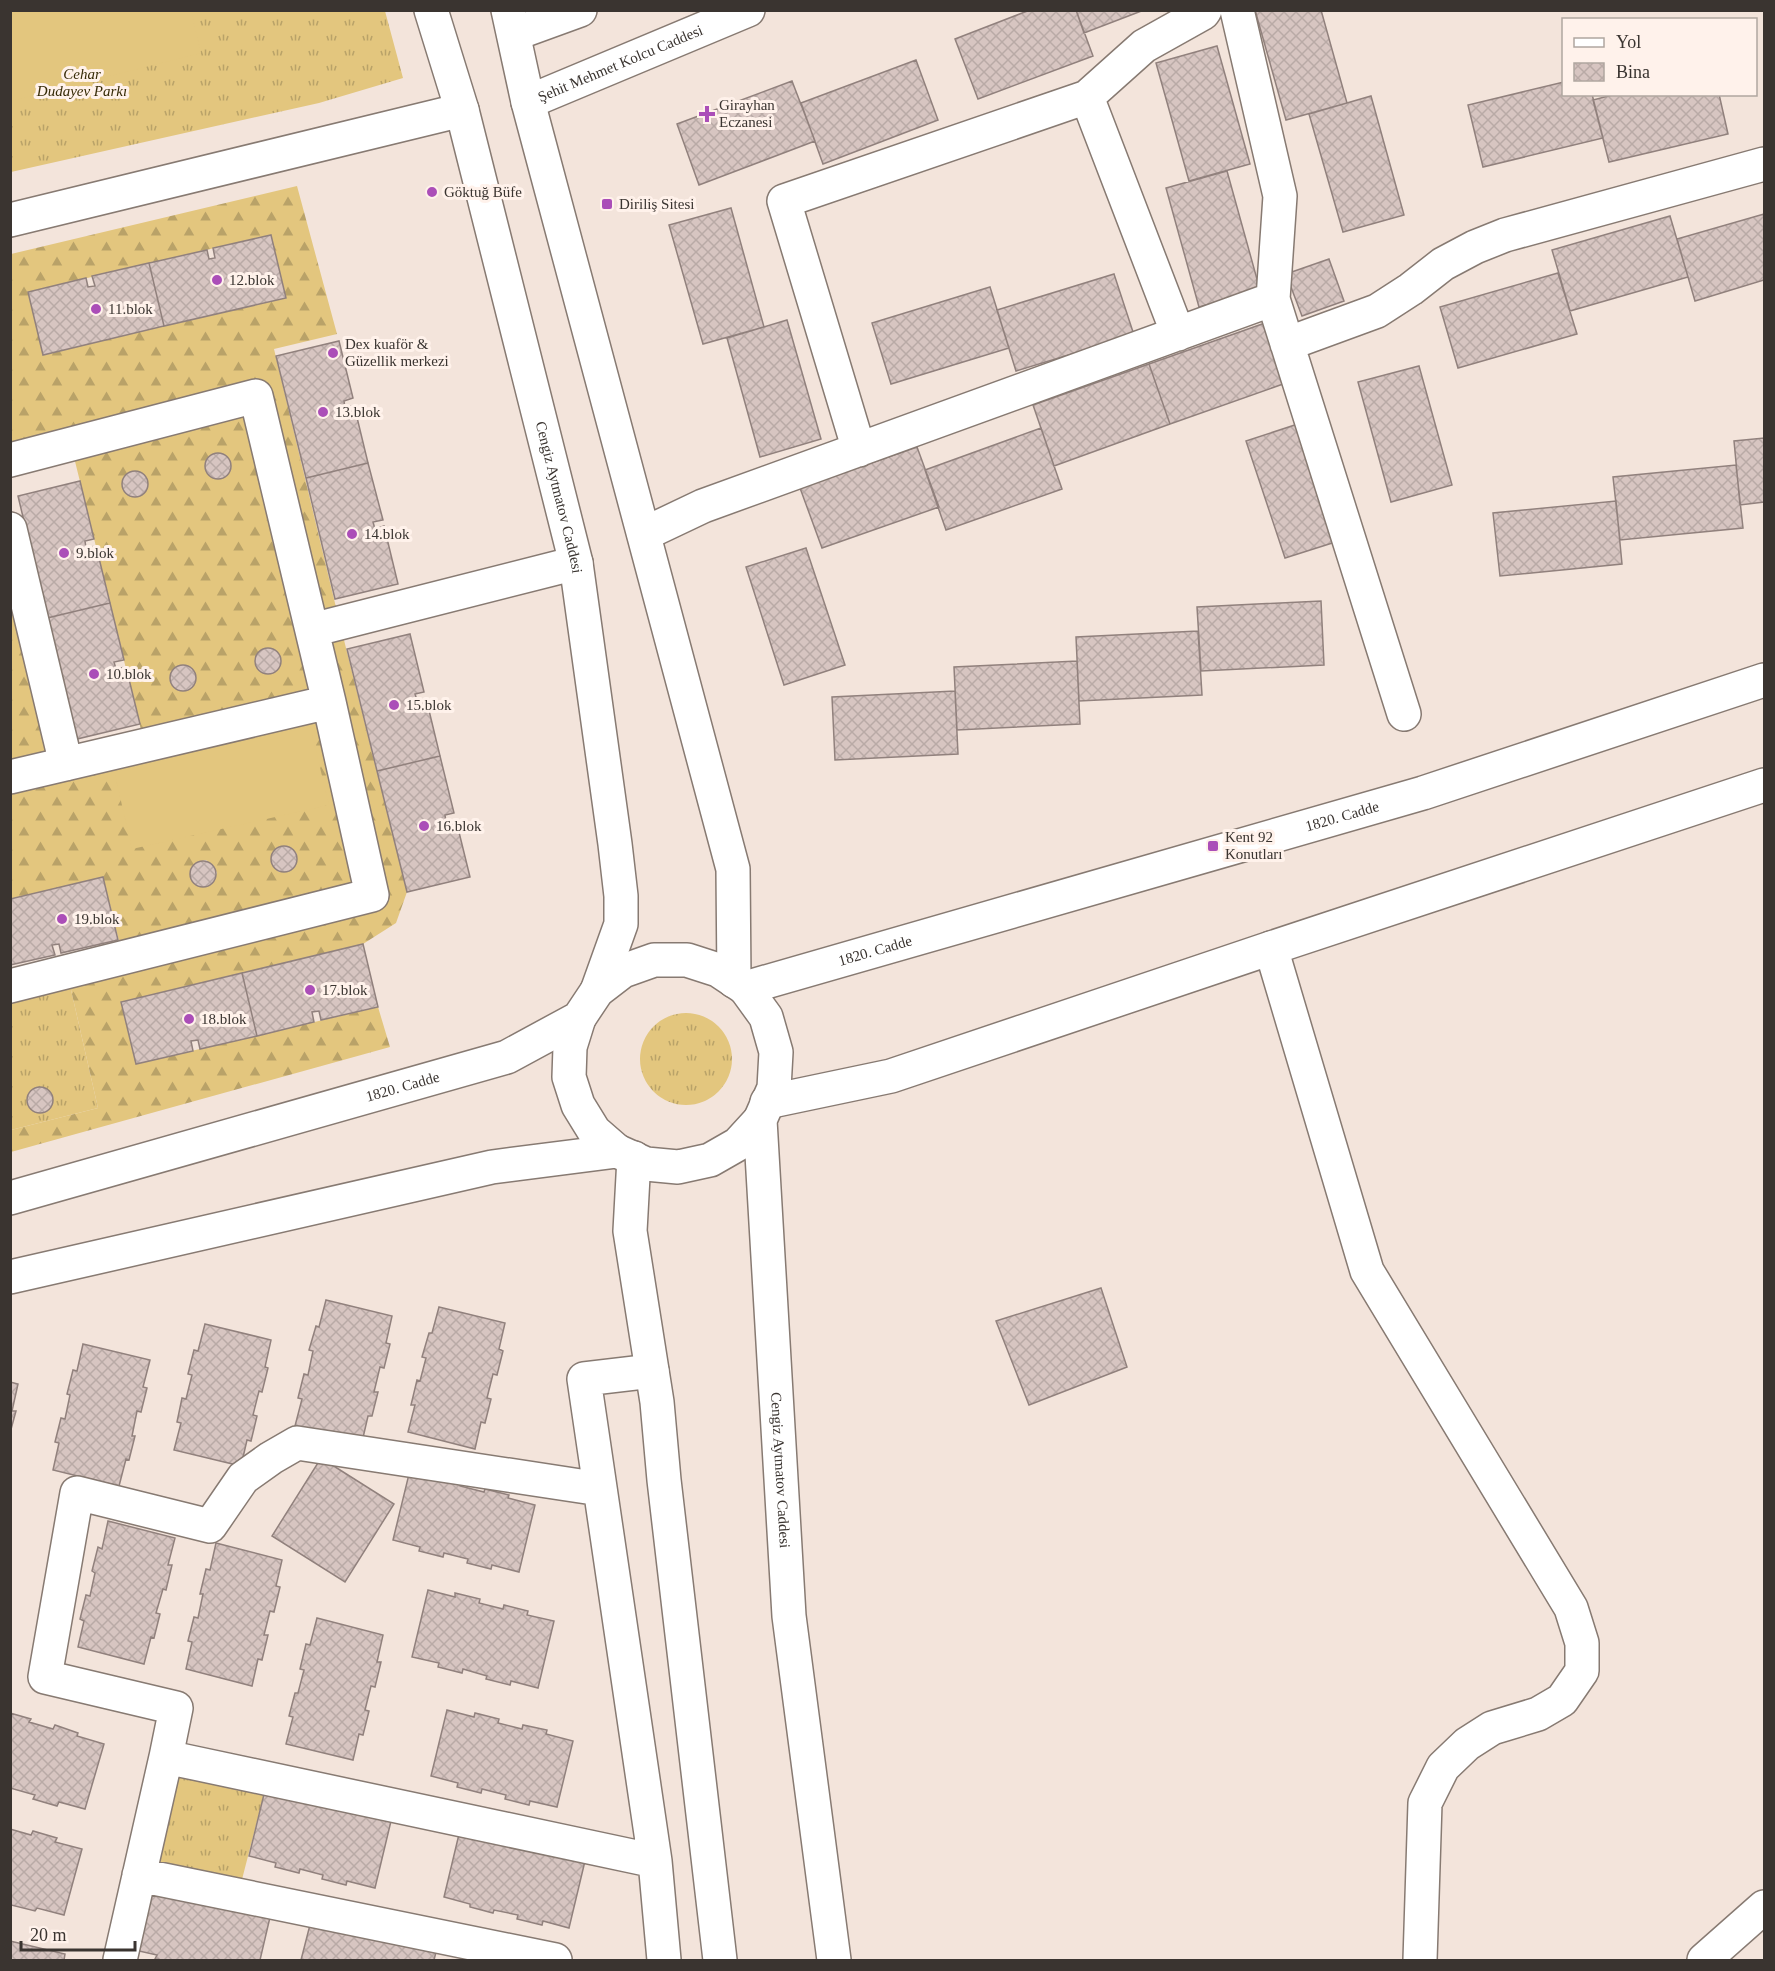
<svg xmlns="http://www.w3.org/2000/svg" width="1775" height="1971" font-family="Georgia,serif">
<defs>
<pattern id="grass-tufts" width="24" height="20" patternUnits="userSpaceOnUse" patternTransform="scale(1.5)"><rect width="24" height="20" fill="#e3c67e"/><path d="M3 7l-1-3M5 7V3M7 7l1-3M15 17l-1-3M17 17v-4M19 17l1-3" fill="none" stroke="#b9a268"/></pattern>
<pattern id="forest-firs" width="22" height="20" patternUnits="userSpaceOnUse" patternTransform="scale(1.5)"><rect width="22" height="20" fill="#e3c67e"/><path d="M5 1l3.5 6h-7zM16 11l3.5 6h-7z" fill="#b9a268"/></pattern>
<pattern id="building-cross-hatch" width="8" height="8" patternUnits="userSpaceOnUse" patternTransform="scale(1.5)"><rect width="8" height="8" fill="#d7c5c1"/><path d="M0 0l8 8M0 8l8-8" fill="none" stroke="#b9aaa6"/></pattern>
</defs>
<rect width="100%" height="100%" fill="#f3e4db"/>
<path fill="url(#grass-tufts)" d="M10,11H385L403,78L319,103L11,172Z
M69,981L98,1108L11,1130V996Z
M640 1059a46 46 0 1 1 92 0a46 46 0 1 1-92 0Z
M166,1757L265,1790L238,1895L139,1875Z"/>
<path fill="url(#forest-firs)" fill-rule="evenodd" d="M297,186L337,334L274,349L340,624L407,892L396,923L363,944L121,1002L136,1064L378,1007L390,1047L11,1152V1130L98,1108L69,981L123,957L103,877L11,899L10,530L66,764L145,746L71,445L11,460V254ZM270,235L285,298L43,354L28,292ZM283,846L291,848L297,854L295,867L288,872H279C268,863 269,851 283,846ZM206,860L213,865L217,873L211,885L202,887L195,884L190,872L197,862Z"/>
<path fill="#e3c67e" d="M11,10L191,11L201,53L11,101Z
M306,709L329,805L132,849L110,753Z"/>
<path fill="url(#building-cross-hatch)" stroke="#91817d" stroke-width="1.5" d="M1030,10H1076L1093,56L978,99L955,39Z
M1076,10H1144L1084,33Z
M1255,10H1321L1347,103L1286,120Z
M1217,46L1250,164L1189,181L1156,63Z
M916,60L938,120L823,164L801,103Z
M792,81L815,141L699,185L677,124Z
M1564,82V94H1592L1603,138L1483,167L1468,105Z
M1616,94H1719L1728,134L1609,162L1593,100Z
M1371,96L1404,215L1343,232L1309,114Z
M1227,171L1260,290L1199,307L1166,188Z
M731,208L764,327L703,344L669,225Z
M1764,214V280L1695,301L1677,239Z
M1670,216L1688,277L1570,311L1552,250Z
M271,235L286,298L164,326L149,263L207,250L209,259L215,258L213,248Z
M1329,259L1344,301L1302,316L1286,274Z
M149,263L164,326L43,355L28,292L86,278L88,287L95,286L92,276Z
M1558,273L1577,334L1458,368L1440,307Z
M1114,274L1134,335L1016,371L997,310Z
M990,287L1009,348L891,384L872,323Z
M787,320L821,439L760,457L727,338Z
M1265,323L1286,383L1170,424L1149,364Z
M339,341L353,398L344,401L345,408L354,405L368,463L306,478L276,356Z
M1149,364L1170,424L1054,466L1033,405Z
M1419,366L1452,485L1391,502L1358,382Z
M1307,421L1345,539L1285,558L1246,441Z
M1041,428L1062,489L946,530L925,470Z
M1764,438V502L1740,505L1734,441Z
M917,447L939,507L822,548L800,488Z
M205 466a13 13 0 1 1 26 0a13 13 0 1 1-26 0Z
M368,463L383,520L373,522L375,529L384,526L398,584L335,599L306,478Z
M1736,465L1743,528L1620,540L1613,477Z
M122 484a13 13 0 1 1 26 0a13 13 0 1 1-26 0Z
M80,481L94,539L85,541L86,548L96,546L110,603L47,618L18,496Z
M1616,501L1622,564L1500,576L1493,513Z
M806,548L845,665L784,685L746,567Z
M1321,601L1324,665L1201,671L1197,607Z
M110,603L124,660L114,662L116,669L126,667L140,724L77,739L47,618Z
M1198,631L1202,695L1079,701L1076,637Z
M410,634L424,692L415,694L417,700L426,698L440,756L377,771L347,649Z
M255 661a13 13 0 1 1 26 0a13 13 0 1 1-26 0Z
M1077,661L1080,724L957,730L954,667Z
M170 678a13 13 0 1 1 26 0a13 13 0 1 1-26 0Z
M955,691L958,754L835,760L832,697Z
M440,756L454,813L445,815L446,822L456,820L470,877L407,892L377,771Z
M271 859a13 13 0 1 1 26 0a13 13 0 1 1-26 0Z
M190 874a13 13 0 1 1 26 0a13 13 0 1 1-26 0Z
M103,877L118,940L61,953L59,944L52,945L55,955L10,965V899Z
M363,944L378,1007L321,1020L319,1011L312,1012L314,1022L257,1036L242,973Z
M242,973L257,1036L200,1049L198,1040L191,1041L193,1051L136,1064L121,1002Z
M27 1100a13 13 0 1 1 26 0a13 13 0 1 1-26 0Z
M1101,1288L1127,1367L1029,1405L996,1321Z
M326,1300L392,1316L386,1343L390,1344L384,1368L380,1367L374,1392H378L372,1416H368L362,1442L295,1426L302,1399L298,1398L304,1374L308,1375L313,1351L309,1350L316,1326L319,1327Z
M439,1307L505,1323L499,1349L503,1351L497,1375L493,1374L487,1398L491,1399L485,1423L481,1422L475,1449L408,1432L415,1405H411L417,1380L420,1381L426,1358L422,1357L429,1333H432Z
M205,1324L271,1340L265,1367L268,1368L262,1392L259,1391L253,1415L257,1416L251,1441L247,1440L241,1466L174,1450L181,1423L177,1422L182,1398L186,1399L192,1375L188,1374L194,1350L198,1351Z
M83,1344L150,1360L143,1387L147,1388L141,1412L137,1411L132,1436H135L129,1460L126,1459L119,1486L53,1470L59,1443L55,1442L61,1418L65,1419L70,1395L67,1394L73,1370L77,1371Z
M10,1382L18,1384L12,1411H16L10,1433Z
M321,1458L394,1504L345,1582L272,1536Z
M409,1474L460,1483V1486L484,1492L485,1489L509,1495L508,1498L535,1505L519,1572L492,1565L491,1569L467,1563L468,1559L444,1553L443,1557L419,1551L420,1547L393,1540Z
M108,1521L175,1538L168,1565H172L166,1590L163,1589L156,1613L160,1614L154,1638L151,1637L144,1664L78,1647L84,1621L80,1619L86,1595L90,1596L95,1573L92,1571L98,1547L102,1549Z
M216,1543L282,1560L276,1586L280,1587L274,1612L270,1611L264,1635H268L262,1660L258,1659L252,1686L186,1669L192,1642L188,1641L194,1617L198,1618L203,1594H200L206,1569L210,1570Z
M428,1590L455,1597V1593L480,1599L479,1603L503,1609L504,1605L528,1611L527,1615L554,1621L538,1688L511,1681L510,1685L486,1679L487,1676L463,1669L462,1673L438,1667L439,1663L412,1657Z
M317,1618L383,1635L377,1662H381L375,1687L371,1686L365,1710L369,1711L363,1735L359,1734L353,1760L286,1744L293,1717L289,1716L295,1693H298L304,1670L300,1669L306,1644L310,1645Z
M447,1710L474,1717L475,1713L499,1719L498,1723L522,1729L523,1725L547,1730L546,1734L573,1741L557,1807L530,1801L529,1805L505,1799L506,1795L482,1789L481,1793L457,1787L458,1783L431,1776Z
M10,1713L31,1719L29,1722L53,1729L55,1725L78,1733L77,1736L104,1744L85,1809L59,1802L57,1806L33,1799L35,1795L10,1788Z
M265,1790L391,1821L375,1888L347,1881L346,1885L322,1879L323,1875L300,1869L299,1873L275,1867L276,1863L249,1856Z
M10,1829L31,1835L33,1831L57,1838L55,1842L82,1849L64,1915L37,1908L35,1911L11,1905Z
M460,1830L585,1861L569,1928L543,1921L542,1925L517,1919L518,1915L494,1910L493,1913L470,1907V1904L444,1897Z
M146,1882L271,1913L260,1960H162L155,1959L157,1955L130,1949Z
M312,1917L437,1948L434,1960H301Z
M10,1941L65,1954L64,1960H10Z"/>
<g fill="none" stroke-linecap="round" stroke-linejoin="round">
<g stroke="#877a72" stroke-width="36">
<path id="street" d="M1237,10L1280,196L1273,299
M1087,97L1144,46L1203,13L1205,10
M10,220L462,110
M1287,344L1377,311L1411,289L1443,264L1475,247L1505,235L1764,164
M859,450L784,201L1087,97L1178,334
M10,460L256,396L329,702L10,777
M10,529L66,764
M644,534L703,506L1273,299L1404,714
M312,630L576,563
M1271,948L1367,1271L1571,1608L1582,1643V1671L1562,1700L1538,1714L1492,1728L1467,1744L1443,1767L1425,1803L1420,1960
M10,986L372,895L329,702
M652,1371L584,1379L655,1861L664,1960
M166,1757L176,1708L45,1677L77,1493L210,1526L243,1478L271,1458L297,1443L600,1489
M139,1875L555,1960
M120,1960L166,1757L655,1861
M1704,1960L1764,1907"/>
</g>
<g stroke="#877a72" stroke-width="36">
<g id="secondary">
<path d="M514,34L580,10"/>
<path id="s1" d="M528,102L748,10"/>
<path d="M767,1102L891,1076L1271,948L1764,785"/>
<path id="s2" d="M10,1198L507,1057L579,1018L597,991L623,971L654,960H687L718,970L745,988L1423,793L1764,680"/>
<path d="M10,1277L492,1167L617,1151L646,1164L678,1167L710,1160L738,1144L760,1120"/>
</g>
</g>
<g stroke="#877a72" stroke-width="36">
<g id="primary">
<path id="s3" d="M431,10L462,110L576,563L615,844L621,896V924L597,991"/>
<path d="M508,10L528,102L733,869L734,981"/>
<path id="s4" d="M745,988L766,1017L776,1052L774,1088L760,1120L789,1616L834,1960"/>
<path d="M579,1018L570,1047L569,1077L578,1105L594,1131L617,1151"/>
<path d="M634,1158L630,1231L657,1402L664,1480L720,1960"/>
</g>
</g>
<use href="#street" stroke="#fff" stroke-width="33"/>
<use href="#secondary" stroke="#fff" stroke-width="33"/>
<use href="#primary" stroke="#fff" stroke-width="33"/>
</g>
<g fill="#ab4eb8" stroke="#fff2eb" stroke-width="2">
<path d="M704 105h6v6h6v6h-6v6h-6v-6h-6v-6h6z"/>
<circle cx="432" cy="192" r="6"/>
<rect x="601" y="198" width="12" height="12" rx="3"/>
<circle cx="217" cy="280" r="6"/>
<circle cx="96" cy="309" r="6"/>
<circle cx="333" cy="353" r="6"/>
<circle cx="323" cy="412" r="6"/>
<circle cx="352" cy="534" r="6"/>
<circle cx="64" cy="553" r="6"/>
<circle cx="94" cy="674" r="6"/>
<circle cx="394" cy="705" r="6"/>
<circle cx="424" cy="826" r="6"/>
<rect x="1207" y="840" width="12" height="12" rx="3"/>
<circle cx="62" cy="919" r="6"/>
<circle cx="310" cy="990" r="6"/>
<circle cx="189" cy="1019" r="6"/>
</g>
<g text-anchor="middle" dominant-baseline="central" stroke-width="6" stroke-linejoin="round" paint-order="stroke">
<g font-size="15" fill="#3a3430" stroke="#fff2eb">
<text stroke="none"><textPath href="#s1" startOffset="100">Şehit Mehmet Kolcu Caddesi</textPath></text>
<text stroke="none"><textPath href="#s3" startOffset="504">Cengiz Aytmatov Caddesi</textPath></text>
<text stroke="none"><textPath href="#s2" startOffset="1416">1820. Cadde</textPath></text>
<text stroke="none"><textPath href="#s2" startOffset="930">1820. Cadde</textPath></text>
<text stroke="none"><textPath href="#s2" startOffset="408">1820. Cadde</textPath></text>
<text stroke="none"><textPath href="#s4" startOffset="494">Cengiz Aytmatov Caddesi</textPath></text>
</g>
<g font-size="15" font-style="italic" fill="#372b07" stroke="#fff2eb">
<text x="82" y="74">Cehar<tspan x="82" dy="17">Dudayev Parkı</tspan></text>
</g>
<g font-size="15" fill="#3a3430" stroke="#fff2eb" text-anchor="start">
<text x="719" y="105">Girayhan<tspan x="719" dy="17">Eczanesi</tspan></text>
<text x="444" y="192">Göktuğ Büfe</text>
<text x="619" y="204">Diriliş Sitesi</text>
<text x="229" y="280">12.blok</text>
<text x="108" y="309">11.blok</text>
<text x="345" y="344">Dex kuaför &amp;<tspan x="345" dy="17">Güzellik merkezi</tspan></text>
<text x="335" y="412">13.blok</text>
<text x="364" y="534">14.blok</text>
<text x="76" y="553">9.blok</text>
<text x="106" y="674">10.blok</text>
<text x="406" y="705">15.blok</text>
<text x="436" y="826">16.blok</text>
<text x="1225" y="837">Kent 92<tspan x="1225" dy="17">Konutları</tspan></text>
<text x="74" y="919">19.blok</text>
<text x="322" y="990">17.blok</text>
<text x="201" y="1019">18.blok</text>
</g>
</g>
<rect width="1775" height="1971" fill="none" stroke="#3a3430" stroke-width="24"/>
<rect x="1562" y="18" width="195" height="78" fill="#fff2eb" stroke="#b0a6a0" stroke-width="1.5"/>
<rect x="1574" y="38" width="30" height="9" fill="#ffffff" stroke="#b0a6a0" stroke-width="1.5"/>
<text x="1616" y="48" font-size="18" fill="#3a3430">Yol</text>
<rect x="1574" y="63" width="30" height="18" fill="url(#building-cross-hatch)" stroke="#b0a6a0" stroke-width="1.5"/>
<text x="1616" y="78" font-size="18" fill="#3a3430">Bina</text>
<path d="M21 1941v9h114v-9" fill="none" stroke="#3a3430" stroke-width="3"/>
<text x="30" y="1941" font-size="18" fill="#3a3430" stroke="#fff2eb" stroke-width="4.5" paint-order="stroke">20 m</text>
</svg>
